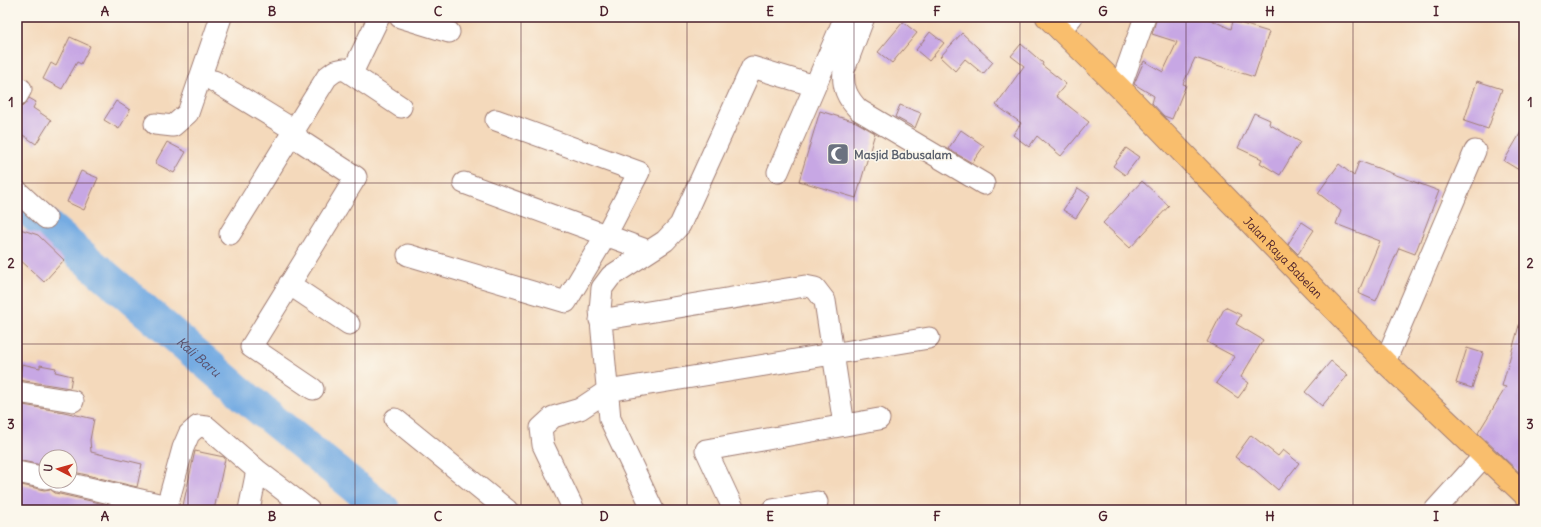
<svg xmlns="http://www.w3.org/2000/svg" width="1541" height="527" font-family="Delius,sans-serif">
<rect width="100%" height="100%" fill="#fbf7ec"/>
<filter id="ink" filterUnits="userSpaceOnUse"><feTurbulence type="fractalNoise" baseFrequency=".025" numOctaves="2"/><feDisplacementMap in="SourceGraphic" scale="8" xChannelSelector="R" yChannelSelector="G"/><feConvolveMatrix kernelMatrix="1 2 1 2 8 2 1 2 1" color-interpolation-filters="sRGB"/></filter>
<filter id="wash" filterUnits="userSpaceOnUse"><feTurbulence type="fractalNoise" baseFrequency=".012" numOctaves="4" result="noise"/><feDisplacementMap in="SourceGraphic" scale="16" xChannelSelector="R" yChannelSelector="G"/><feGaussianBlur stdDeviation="0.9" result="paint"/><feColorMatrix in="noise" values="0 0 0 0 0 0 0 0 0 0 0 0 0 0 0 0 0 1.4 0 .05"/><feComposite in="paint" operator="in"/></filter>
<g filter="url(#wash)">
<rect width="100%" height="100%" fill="#f4d9bb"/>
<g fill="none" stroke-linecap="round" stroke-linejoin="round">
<path stroke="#74abe2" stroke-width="33" id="s1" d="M17,200L262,411L384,510"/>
</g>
<g id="blocks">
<path fill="#c7a7e4" d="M1157,17H1205L1231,29L1233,21L1269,32L1254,77L1195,58L1183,84L1186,85L1172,119L1164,116L1152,103L1154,96L1134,84L1144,61L1163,72L1177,42L1152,34Z
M903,22L917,33L892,63L878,52Z
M930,32L944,43L929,61L916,50Z
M962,33L993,62L983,74L965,59L955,71L940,57Z
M70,37L90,46L81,64L77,62L62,89L43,79L51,63L56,66Z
M1021,44L1043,63L1042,65L1066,84L1056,96L1089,122L1061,156L1037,136L1029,147L1013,135L1021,123L996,105L1024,66L1011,56Z
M1477,81L1502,89L1488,129L1464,121Z
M29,98L36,102L33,108L51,120L36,144L17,131V108L23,106Z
M116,101L130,110L119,129L104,120Z
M900,105L921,113L915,128L895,117Z
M820,111L856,122L875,133L856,198L799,181Z
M1254,113L1270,120L1269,124L1300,142L1280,175L1260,163L1262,159L1238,148Z
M1524,127V173L1504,161Z
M961,130L984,146L972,163L948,149Z
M167,142L186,152L174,173L155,163Z
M1126,148L1139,157L1125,175L1113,166Z
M1359,161L1439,191L1415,254L1399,248L1376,301L1358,293L1380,241L1336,224L1341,211L1318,193L1339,164L1354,176Z
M81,171L98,178L84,210L67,202Z
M1142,181L1169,206L1130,248L1103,223Z
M1078,188L1090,196L1076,218L1063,210Z
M1302,222L1314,230L1298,254L1288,244Z
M17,228L38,235L64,260L44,282L17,257Z
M1225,307L1241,315L1236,324L1263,340L1241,377L1249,383L1238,398L1216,383L1235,357L1207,342Z
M1520,322L1524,323V477L1478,433L1506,387L1502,386Z
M1467,348L1483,353L1472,388L1456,383Z
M1331,361L1348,375L1322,406L1305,392Z
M22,364L40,368V365L56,368L55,372L72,376L70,388L19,380Z
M17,404L64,412L94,419L90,440L91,452L142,464L137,487L70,471V457H46V466L17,460Z
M1251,435L1278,456L1283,450L1299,463L1278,490L1249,465L1248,466L1235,457Z
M195,451L224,457L225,459L214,510H182Z
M17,484L44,490L50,489L55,493L131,510H17Z"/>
</g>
</g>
<g filter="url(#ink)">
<use href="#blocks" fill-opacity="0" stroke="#9f7c73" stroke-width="1"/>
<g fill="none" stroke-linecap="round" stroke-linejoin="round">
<g stroke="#9f7c73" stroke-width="23">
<path id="street" d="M400,17L449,32
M864,17L844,70C842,87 847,98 859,110L984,184
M1060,30L1072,17
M352,73L379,17
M214,81L294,130L299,140L356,177L251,347L313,389
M1120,88L1145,17
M17,96L21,89
M155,124L173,126L188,113L221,17
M778,172L845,17
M464,183L649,251
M17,191L46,218
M230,234L327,77L335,71L344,69L401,107
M408,255L566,302L606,235L639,172L496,120
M289,284L349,324
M600,320L805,286L815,288L825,301L844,425
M1385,362L1475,151
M17,392L73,401
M395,419L507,510
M17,472L46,478
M58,481L167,506
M166,510L183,448L189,434L198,426L207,427L257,470L309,510
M249,510L257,470
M574,510L543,445L541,428L553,417L580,409L607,391L929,338
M653,510L610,419L600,310L602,288L611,276L665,241L680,225L752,67L815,86
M734,510L706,450L879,419
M772,510L817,502
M1435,510L1484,456"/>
</g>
<g stroke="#9f7c73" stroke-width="24">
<g id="primary">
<path id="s2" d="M1047,17L1120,88L1385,362L1524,494"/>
</g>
</g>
<use href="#street" stroke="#fff" stroke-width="21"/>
<use href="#primary" stroke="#f9be6d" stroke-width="22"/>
</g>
</g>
<path fill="none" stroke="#4a1f2b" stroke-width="1" stroke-opacity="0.55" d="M188,17V510M355,17V510M521,17V510M687,17V510M854,17V510M1020,17V510M1186,17V510M1353,17V510M17,183H1524M17,344H1524"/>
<defs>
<g id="mosque-square" transform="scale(1.15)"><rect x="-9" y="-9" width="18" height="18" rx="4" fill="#6b7280" stroke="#fbf7ec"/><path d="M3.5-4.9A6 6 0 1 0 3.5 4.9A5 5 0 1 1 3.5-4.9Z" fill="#fff"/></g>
</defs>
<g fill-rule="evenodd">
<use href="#mosque-square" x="838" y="154"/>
</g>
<g text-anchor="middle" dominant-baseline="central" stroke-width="3" stroke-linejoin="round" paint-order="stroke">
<g font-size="12" font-weight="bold" fill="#5b616d" stroke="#fbf7ec" text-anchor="start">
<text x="854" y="154">Masjid Babusalam</text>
</g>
<g font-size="12" fill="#4a1f2b" stroke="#fbf7ec">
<text stroke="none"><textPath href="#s2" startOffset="337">Jalan Raya Babelan</textPath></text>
</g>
<g font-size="13" font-style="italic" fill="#59506b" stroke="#fbf7ec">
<text stroke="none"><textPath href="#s1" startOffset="240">Kali Baru</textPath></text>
</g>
</g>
<rect width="1541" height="527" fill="none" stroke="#fbf7ec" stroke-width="44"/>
<g transform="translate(58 469) rotate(276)"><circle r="19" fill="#fbf7ec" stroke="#b4a19f"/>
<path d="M0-3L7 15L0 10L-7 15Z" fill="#c8321e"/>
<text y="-6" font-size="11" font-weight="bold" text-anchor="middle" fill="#4a1f2b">U</text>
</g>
<rect x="22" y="22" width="1497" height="483" fill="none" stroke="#4a1f2b" stroke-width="1.5"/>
<g font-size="13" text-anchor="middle" font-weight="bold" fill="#4a1f2b">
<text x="105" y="16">A</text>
<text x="272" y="16">B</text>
<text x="438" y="16">C</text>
<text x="604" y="16">D</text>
<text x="770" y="16">E</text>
<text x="937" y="16">F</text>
<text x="1103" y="16">G</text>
<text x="1270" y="16">H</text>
<text x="1436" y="16">I</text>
<text x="11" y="107">1</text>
<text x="1530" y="107">1</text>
<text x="11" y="268">2</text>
<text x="1530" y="268">2</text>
<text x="11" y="429">3</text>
<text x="1530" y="429">3</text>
<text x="105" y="521">A</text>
<text x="272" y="521">B</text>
<text x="438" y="521">C</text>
<text x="604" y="521">D</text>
<text x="770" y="521">E</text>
<text x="937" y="521">F</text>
<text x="1103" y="521">G</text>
<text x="1270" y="521">H</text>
<text x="1436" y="521">I</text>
</g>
</svg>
